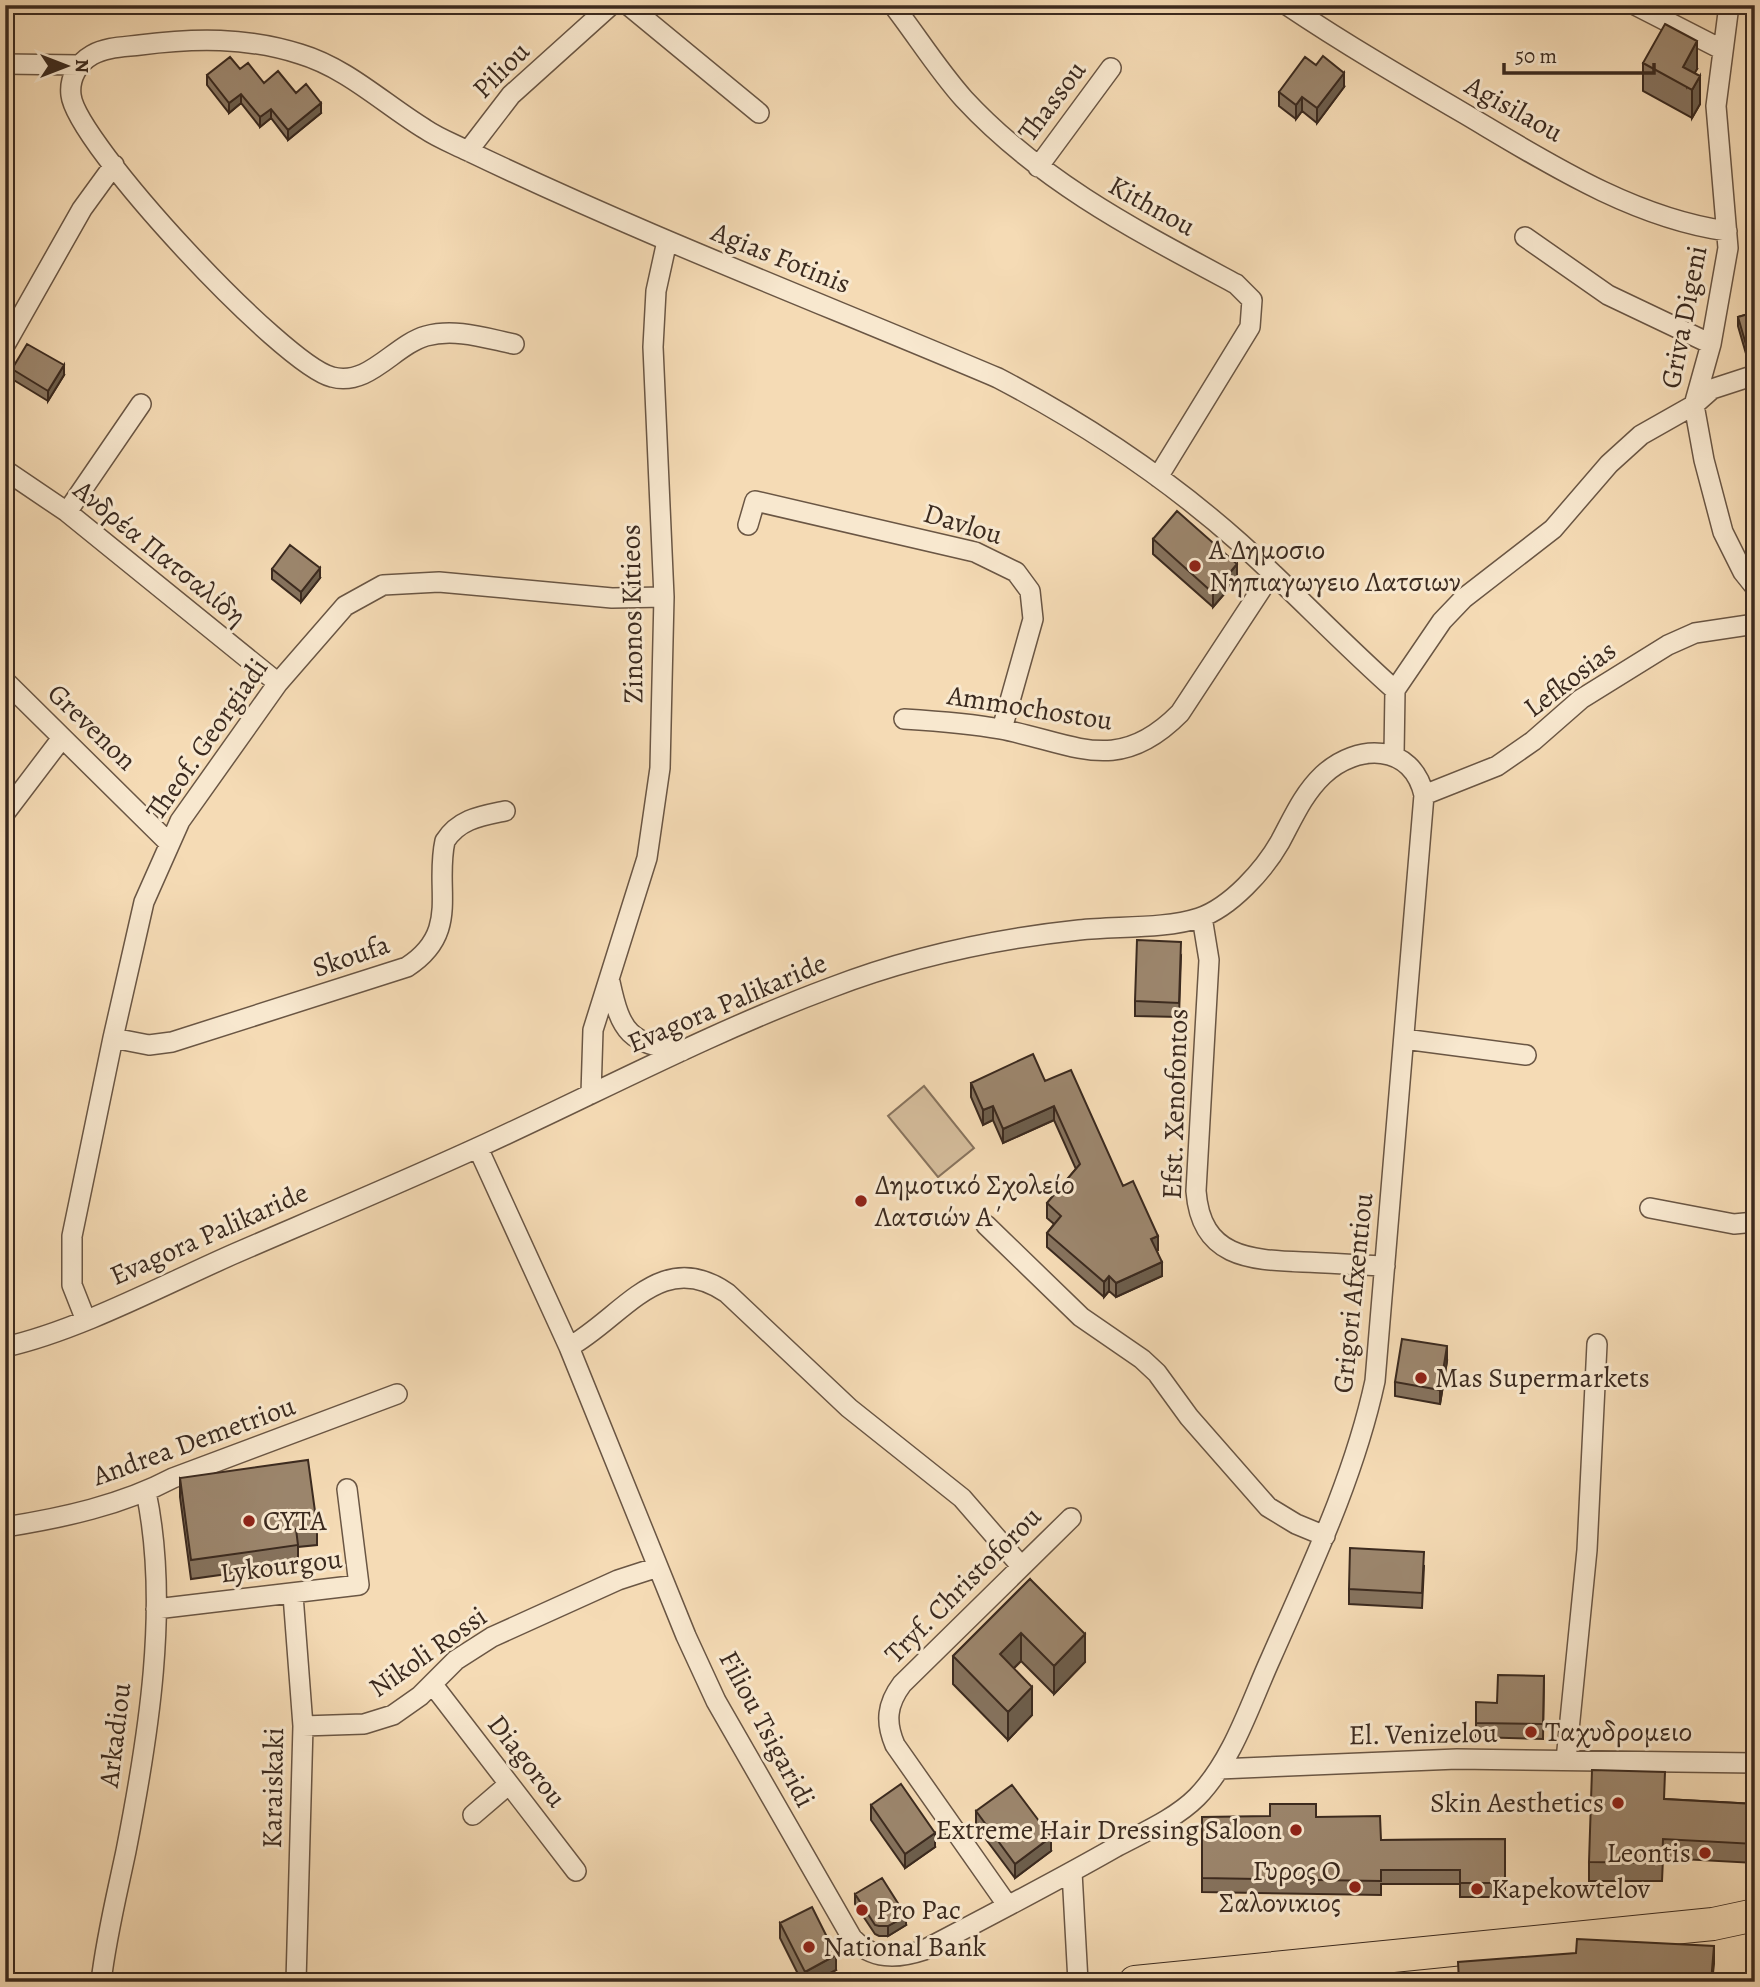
<svg xmlns="http://www.w3.org/2000/svg" width="1760" height="1987" font-family="Alegreya,serif">
<rect width="100%" height="100%" fill="#f5dbb5"/>
<filter id="stains"><feTurbulence type="fractalNoise" baseFrequency=".00286" numOctaves="4"/><feColorMatrix values="0 0 0 0 .2 0 0 0 0 .09 0 0 0 0 .02 0 0 0 .5 -.17"/></filter>
<radialGradient id="worn" r=".72"><stop offset=".6" stop-color="#630" stop-opacity="0"/><stop offset="1" stop-color="#630" stop-opacity=".3"/></radialGradient>
<path fill="#d5bd9c" stroke="#88745e" stroke-width="2" d="M924,1086L974,1148L938,1177L888,1116Z"/>
<g fill="none" stroke-linecap="round" stroke-linejoin="round">
<g stroke="#6a5644" stroke-width="22">
<path id="street" d="M628,5L759,113
M893,5C917,36 938,70 964,99C1041,182 1137,231 1236,284L1252,300L1250,327L1158,477
M1287,5C1345,44 1405,79 1465,114C1546,162 1633,218 1727,231
M1635,5L1721,49
M1729,5L1716,106L1728,248L1711,344L1694,405L1704,460L1723,532L1743,572L1755,587
M5,64L79,65
M468,151L511,95L611,5
M1038,167L1111,68
M1525,237L1608,295L1711,344
M514,344C485,338 455,328 426,336C394,345 369,387 332,377C283,365 76,143 71,95C69,78 78,63 92,55C106,47 124,47 140,45C194,38 247,37 300,54C347,68 384,104 425,129C438,138 454,144 468,151C641,234 821,303 998,378C1084,423 1167,478 1240,543C1293,591 1342,643 1395,690
M5,345L82,209L114,165
M5,470L67,512L278,683
M67,512L141,404
M748,525L755,501L975,552L1016,572L1030,591L1033,619L1002,729
M5,681L169,843
M904,719C936,721 968,723 1000,729C1074,743 1117,777 1180,713L1272,573
M1394,755L1395,690L1442,621L1464,598L1553,529L1609,464L1641,435L1694,405L1712,389L1755,375
M1424,795L1497,766L1533,741L1581,699L1668,645L1695,633L1755,624
M5,813L62,738
M1202,917L1209,960L1196,1191C1201,1257 1248,1260 1303,1262C1330,1263 1358,1265 1385,1266
M610,982C621,1033 629,1043 682,1051
M113,1038L149,1045L172,1042L407,967C461,932 434,890 445,841C459,819 481,816 505,811
M1404,1039L1526,1055
M591,1094L593,1030L647,858L660,768L664,597L653,347L656,291L667,241
M1650,1208L1734,1224L1755,1222
M986,1225L1081,1317L1142,1359L1157,1373L1189,1417L1268,1507L1296,1524L1325,1536
M85,1318L72,1285V1236L113,1038L144,902L180,821L278,683L345,606L383,585L439,582L612,598L664,597
M5,1347C80,1330 165,1284 236,1253C317,1218 398,1184 479,1147C595,1094 709,1033 830,988C910,957 994,939 1079,930C1116,926 1165,929 1199,918C1231,907 1264,870 1280,842C1293,818 1303,794 1323,775C1357,743 1412,743 1424,795L1375,1381C1354,1478 1311,1567 1271,1658C1250,1704 1233,1760 1197,1797C1175,1819 1142,1833 1116,1847C1053,1883 989,1916 924,1950C897,1959 872,1960 852,1938L716,1701L686,1636L569,1347L478,1148
M569,1347C623,1317 661,1247 727,1293L849,1408L962,1498L1021,1566
M5,1527C62,1518 122,1505 173,1478L397,1394
M293,1595L303,1726L296,1982
M156,1609L359,1585L347,1489
M433,1685L576,1871
M303,1726L364,1724L393,1715L420,1696L456,1660L492,1637L618,1580L658,1567
M1566,1760L1587,1550L1597,1344
M1219,1769L1457,1759L1755,1763
M473,1815L509,1784
M1072,1872L1078,1982
M1008,1906L895,1745C885,1722 887,1704 902,1684L1071,1518
M101,1982C106,1938 117,1894 126,1851C148,1739 170,1605 146,1492"/>
</g>
<g stroke="#3b2a1f" stroke-width="34">
<path id="primary" d="M1135,1982L1713,1924L1755,1915"/>
</g>
<use href="#street" stroke="#f8e8cf" stroke-width="19"/>
<use href="#primary" stroke="#f5dbb5" stroke-width="32"/>
</g>
<path fill="#86735e" stroke="#3b2a1f" stroke-width="2" d="M1643,63L1697,69L1694,73L1700,104L1692,118L1643,91Z
M240,69L264,83L296,93L321,113L288,140L271,118L260,127L241,103L229,113L207,85V75Z
M1344,87L1317,123L1302,111L1296,119L1279,106V92Z
M1755,312L1749,364L1738,326V317Z
M12,369L64,375L48,401L12,379Z
M1153,539L1237,579L1213,607L1153,554Z
M272,569L320,578L301,602L272,579Z
M1181,956L1179,1017L1135,1016V1001Z
M1045,1081L1123,1186L1158,1250L1157,1251L1162,1276L1116,1297L1109,1291L1104,1297L1047,1247V1233L1054,1224L1047,1218V1203L1076,1169L1054,1120L1003,1143L993,1120L983,1125L971,1097V1083Z
M1447,1361L1440,1404L1395,1396V1382Z
M180,1478L317,1526V1545L298,1547V1564L191,1579L180,1497Z
M1424,1566L1422,1608L1349,1604V1589Z
M1748,1577H1755V1633H1749Z
M1030,1579L1085,1662L1054,1694L1021,1661L1014,1668L1032,1715L1008,1740L953,1684V1656Z
M1544,1676L1543,1739L1476,1737V1723L1497,1703Z
M1665,1799L1755,1804V1863L1663,1858L1662,1881H1589V1862Z
M871,1805L935,1847L905,1868L871,1820Z
M976,1811L1051,1851L1015,1878L976,1826Z
M1202,1817H1316L1381,1840L1505,1839V1897H1460V1884H1381V1895L1202,1892Z
M855,1894L906,1925L888,1936H879L875,1934L855,1904Z
M780,1923L836,1970L813,1982H802L780,1938Z"/>
<path fill="#6d5e4c" stroke="#3b2a1f" stroke-width="2" d="M1697,41V69L1687,87L1683,67Z
M1344,73V87L1317,123V108Z
M1700,76V104L1692,118V90Z
M241,94V103L229,113V103Z
M1302,97V111L1296,119V105Z
M321,103V113L288,140V130Z
M271,109V118L260,127V117Z
M1755,353V363L1749,364V355Z
M64,365V375L48,401V391Z
M1237,564V579L1213,607V593Z
M320,568V578L301,602V592Z
M993,1106V1120L983,1125V1110Z
M1054,1106V1120L1003,1143V1129Z
M1158,1236V1250L1151,1253V1239Z
M1162,1262V1276L1116,1297V1283Z
M1109,1276V1291L1104,1297V1282Z
M1447,1346V1361L1440,1404V1390Z
M1021,1633V1661L1000,1682V1654Z
M1085,1634V1662L1054,1694V1666Z
M1032,1687V1715L1008,1740V1712Z
M935,1833V1847L905,1868V1854Z
M1051,1837V1851L1015,1878V1864Z
M906,1916V1925L888,1936V1926Z
M1714,1946V1964L1712,1982H1711Z
M836,1955V1970L813,1982H805V1972Z"/>
<path fill="#9c866d" stroke="#3b2a1f" stroke-width="2" d="M1665,24L1697,41L1683,67L1700,76L1692,90L1643,63Z
M1323,56L1344,73L1317,108L1302,97L1296,105L1279,92L1305,57L1316,65Z
M230,57L240,69L248,63L264,83L278,71L296,93L306,84L321,103L288,130L271,109L260,117L241,94L229,103L207,75Z
M1755,312V353L1749,355L1738,317Z
M27,344L64,365L48,391L12,369Z
M1177,511L1237,564L1213,593L1153,539Z
M290,545L320,568L301,592L272,569Z
M1137,940L1181,942L1179,1003L1135,1001Z
M1033,1054L1045,1081L1071,1070L1123,1186L1133,1181L1158,1236L1151,1239L1162,1262L1116,1283L1109,1276L1104,1282L1047,1233L1061,1216L1047,1203L1080,1164L1054,1106L1003,1129L993,1106L983,1110L971,1083Z
M1402,1339L1447,1346L1440,1390L1395,1382Z
M308,1460L317,1526L296,1529L298,1545L191,1560L180,1478Z
M1350,1548L1424,1552L1422,1593L1349,1589Z
M1748,1577H1755V1618H1749Z
M1030,1579L1085,1634L1054,1666L1021,1633L1000,1654L1032,1687L1008,1712L953,1656Z
M1498,1675L1544,1676L1543,1724L1476,1723V1702L1497,1703Z
M1592,1770L1665,1772L1664,1799L1755,1804V1844L1663,1839L1662,1863L1589,1862Z
M901,1784L935,1833L905,1854L871,1805Z
M1012,1785L1051,1837L1015,1864L976,1811Z
M1270,1804H1316V1817L1380,1816L1381,1840L1505,1839V1883H1460V1870H1381V1881L1202,1878V1817L1270,1816Z
M882,1878L906,1916L888,1926H879L875,1925L855,1894Z
M812,1907L836,1955L805,1972L780,1923Z
M1577,1939L1714,1946L1711,1982H1459L1458,1962L1576,1953Z"/>
<g fill="#8f2418" stroke="#f8e8cf" stroke-width="2.5">
<circle cx="1195" cy="566" r="7"/>
<circle cx="861" cy="1201" r="7"/>
<circle cx="1421" cy="1378" r="7"/>
<circle cx="249" cy="1521" r="7"/>
<circle cx="1531" cy="1732" r="7"/>
<circle cx="1618" cy="1803" r="7"/>
<circle cx="1296" cy="1830" r="7"/>
<circle cx="1705" cy="1853" r="7"/>
<circle cx="1355" cy="1887" r="7"/>
<circle cx="1477" cy="1889" r="7"/>
<circle cx="862" cy="1910" r="7"/>
<circle cx="809" cy="1947" r="7"/>
</g>
<g text-anchor="middle" dominant-baseline="central" stroke-width="6" stroke-linejoin="round" paint-order="stroke">
<g font-size="28" fill="#3b2a1f" stroke="#f8e8cf">
<text transform="translate(501 70) rotate(-45)">Piliou</text>
<text transform="translate(1052 101) rotate(-53)">Thassou</text>
<text transform="translate(1514 109) rotate(29)">Agisilaou</text>
<text transform="translate(1152 206) rotate(29)">Kithnou</text>
<text transform="translate(781 258) rotate(22)">Agias Fotinis</text>
<text transform="translate(1684 317) rotate(-79)">Griva Digeni</text>
<text transform="translate(963 524) rotate(17)">Davlou</text>
<text transform="translate(160 553) rotate(39)">Ανδρέα Πατσαλίδη</text>
<text transform="translate(632 614) rotate(-91)">Zinonos Kitieos</text>
<text transform="translate(1570 679) rotate(-37)">Lefkosias</text>
<text transform="translate(1030 708) rotate(9)">Ammochostou</text>
<text transform="translate(92 727) rotate(44)">Grevenon</text>
<text transform="translate(207 739) rotate(-55)">Theof. Georgiadi</text>
<text transform="translate(351 956) rotate(-19)">Skoufa</text>
<text transform="translate(727 1003) rotate(-23)">Evagora Palikaride</text>
<text transform="translate(1175 1104) rotate(-88)">Efst. Xenofontos</text>
<text transform="translate(209 1234) rotate(-24)">Evagora Palikaride</text>
<text transform="translate(1353 1293) rotate(-84)">Grigori Afxentiou</text>
<text transform="translate(194 1441) rotate(-20)">Andrea Demetriou</text>
<text transform="translate(281 1566) rotate(-7)">Lykourgou</text>
<text transform="translate(963 1585) rotate(-45)">Tryf. Christoforou</text>
<text transform="translate(428 1652) rotate(-35)">Nikoli Rossi</text>
<text transform="translate(767 1729) rotate(62)">Filiou Tsigaridi</text>
<text transform="translate(1423 1734) rotate(-1)">El. Venizelou</text>
<text transform="translate(115 1735) rotate(-83)">Arkadiou</text>
<text transform="translate(527 1761) rotate(52)">Diagorou</text>
<text transform="translate(273 1788) rotate(-89)">Karaiskaki</text>
</g>
<g font-size="28" fill="#3b2a1f" stroke="#f8e8cf" text-anchor="start">
<text x="1209" y="550">Α Δημοσιο<tspan x="1209" dy="32">Νηπιαγωγειο Λατσιων</tspan></text>
<text x="875" y="1185">Δημοτικό Σχολείο<tspan x="875" dy="32">Λατσιών Α΄</tspan></text>
<text x="1435" y="1378">Mas Supermarkets</text>
<text x="263" y="1521">CYTA</text>
<text x="1545" y="1732">Ταχυδρομειο</text>
<text x="1604" y="1803" text-anchor="end">Skin Aesthetics</text>
<text x="1282" y="1830" text-anchor="end">Extreme Hair Dressing Saloon</text>
<text x="1691" y="1853" text-anchor="end">Leontis</text>
<text x="1341" y="1871" text-anchor="end">Γυρος Ο<tspan x="1341" dy="32">Σαλονικιος</tspan></text>
<text x="1491" y="1889">Kapekowtelov</text>
<text x="876" y="1910">Pro Pac</text>
<text x="823" y="1947">National Bank</text>
</g>
</g>
<rect width="1760" height="1987" fill="none" stroke="#f5dbb5" stroke-width="28"/>
<rect x="7" y="7" width="1746" height="1973" fill="none" stroke="#3b2a1f" stroke-width="3.5"/>
<rect x="14" y="14" width="1732" height="1959" fill="none" stroke="#3b2a1f" stroke-width="2"/>
<g transform="translate(66 66) rotate(90)" stroke="#f8e8cf" stroke-width="5" paint-order="stroke">
<path d="M0-5L12 26L0 18L-12 26Z" fill="#3b2a1f"/>
<text y="-10" font-size="19" font-weight="bold" text-anchor="middle" fill="#3b2a1f">N</text>
</g>
<path d="M1504 63v10h150v-10" fill="none" stroke="#3b2a1f" stroke-width="3.5"/>
<text x="1515" y="63" font-size="21" fill="#3b2a1f" stroke="#f8e8cf" stroke-width="5" paint-order="stroke">50 m</text>
<rect width="100%" height="100%" filter="url(#stains)"/>
<rect width="100%" height="100%" fill="url(#worn)"/>
</svg>
